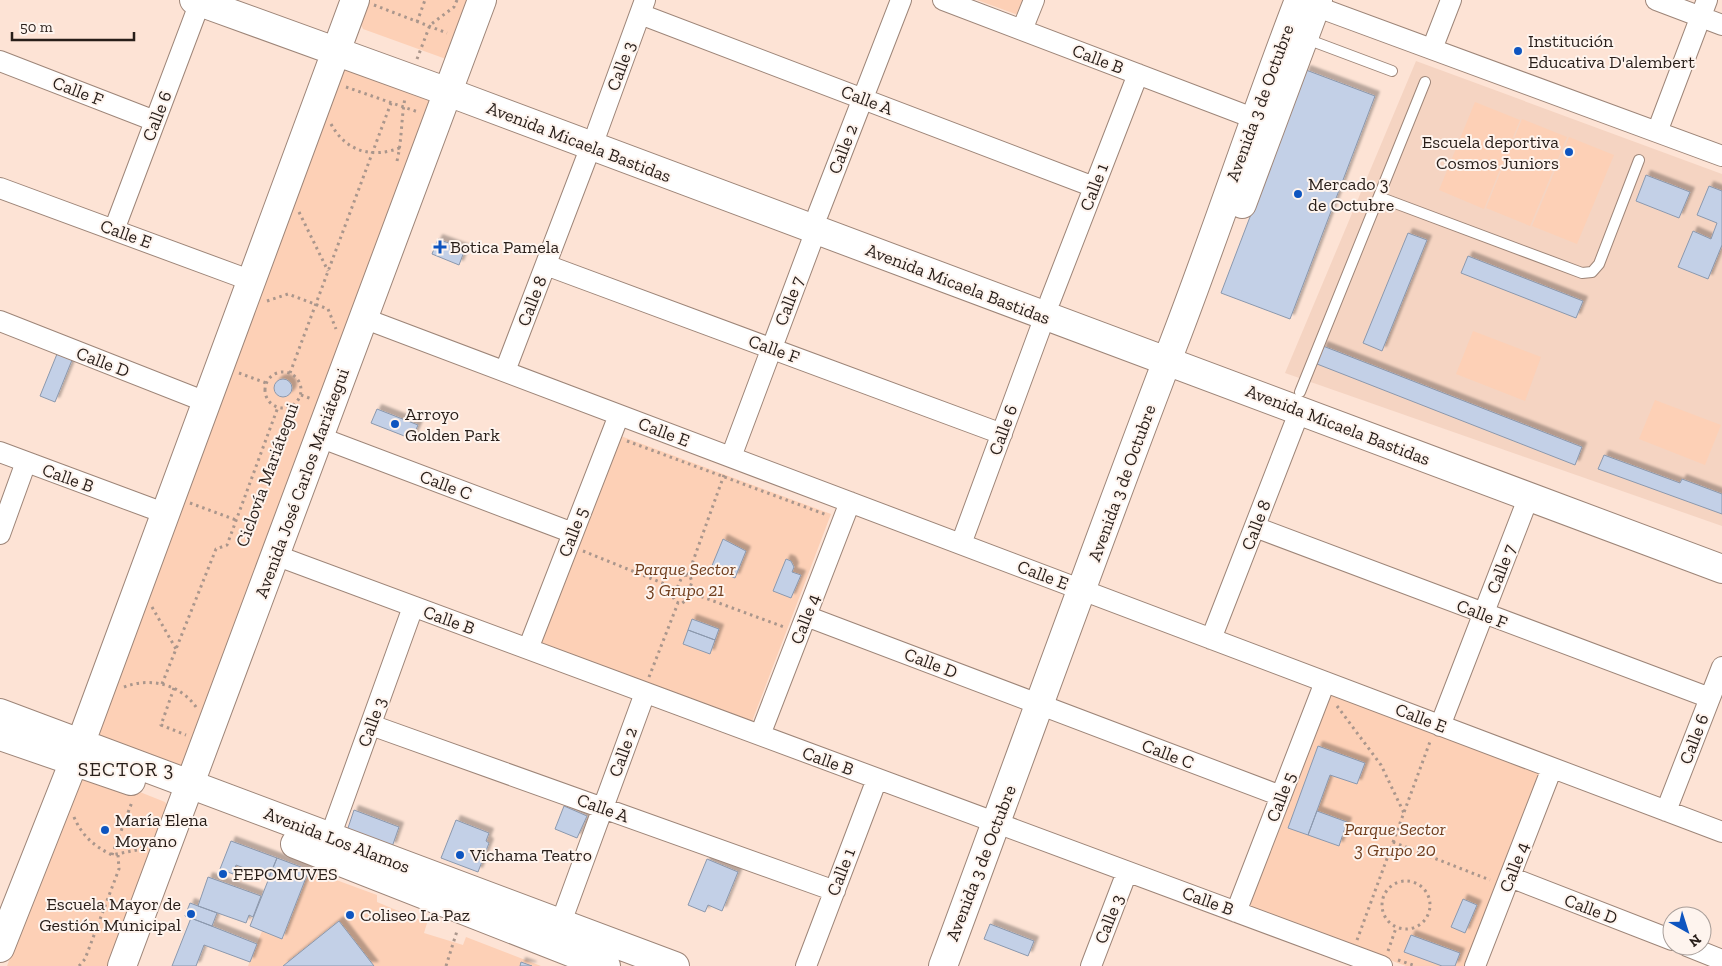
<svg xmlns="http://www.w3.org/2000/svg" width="1722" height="966" font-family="'Zilla Slab',serif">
<defs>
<filter id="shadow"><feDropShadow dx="4.5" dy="-4.5" stdDeviation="1" flood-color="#0004"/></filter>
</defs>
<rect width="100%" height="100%" fill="#fde3d5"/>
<path fill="#f5d4c2" d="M1416,61L1722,174V526L1285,373Z"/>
<path fill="#fdd0b6" d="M366,0H473L446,59L363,29L359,20Z
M977,0H1024L1018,15Z
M340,66L433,100L184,767L93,736Z
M1475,102L1520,120L1484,209L1439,190Z
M1522,119L1567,137L1530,226L1486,208Z
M1569,137L1614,155L1577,244L1532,226Z
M1473,331L1541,357L1525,401L1456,374Z
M1655,400L1721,425L1705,465L1639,439Z
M618,435L831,514L751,724L539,644Z
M1328,691L1545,772L1470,966H1406L1249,908Z
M87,771L165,802L170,810L112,966H7L79,776Z
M309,870L377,895V902L427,923L424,933L463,945L466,937L541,966H248L262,931L283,938Z"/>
<path fill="#c3d0e7" stroke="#8b98ad" filter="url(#shadow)" d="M1306,70L1375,96L1290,319L1221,293Z
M1646,175L1690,192L1679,218L1636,201Z
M1709,186L1722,191V245L1708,279L1678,267L1693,231L1711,239L1717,223L1697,215Z
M1408,233L1427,240L1382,351L1363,343Z
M438,239L465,249L459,265L432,254Z
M1468,256L1583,301L1576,318L1461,273Z
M1323,346L1582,447L1575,465L1317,364Z
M57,354L72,360L55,402L40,396Z
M274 388a9 9 0 1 1 18 0a9 9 0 1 1-18 0Z
M377,409L418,425L412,439L371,423Z
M1604,455L1680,483L1682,479L1722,494V514L1598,469Z
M723,539L746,551L735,578L711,568Z
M786,559L791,561L794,567L792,572L801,575L791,598L773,591Z
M692,619L719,629L715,640L688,630Z
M688,630L715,640L710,654L683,644Z
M1318,746L1365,763L1357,784L1330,775L1308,835L1288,828Z
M564,806L587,816L577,838L555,829Z
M354,810L399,827L392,847L347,831Z
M1317,811L1347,822L1339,846L1308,835Z
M456,820L489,833L486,841L489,843L478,872L441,858Z
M231,841L277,858L269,877L236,865L233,874L220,869Z
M277,858L309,870L282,939L250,926Z
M707,859L738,872L722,911L708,905L705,912L688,905Z
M208,877L261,896L253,917L249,915L246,923L198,906Z
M1463,899L1477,905L1465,933L1451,927Z
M190,903L217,913L212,926L185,916Z
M191,918L257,944L250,962L204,945L196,966H172Z
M339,921L374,966H283Z
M990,924L1034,941L1028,956L984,939Z
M1411,935L1460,953L1455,966H1442L1404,952Z
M521,962L532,966H520Z"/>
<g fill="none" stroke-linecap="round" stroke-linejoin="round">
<g stroke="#9d8578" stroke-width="12">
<path id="lane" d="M1304,38L1392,71
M1379,197L1582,273L1592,272L1599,264L1639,160
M1300,392L1425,82"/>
</g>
<g stroke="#9d8578" stroke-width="22">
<path id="street" d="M943,0L1253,118
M1656,0L1722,25
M1304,2L1722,156
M640,14L1094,187
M1022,30L1034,0
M1432,49L1451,0
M0,61L155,121
M597,132L645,0
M1657,132L1707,0
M0,188L252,281
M818,214L901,0
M114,230L200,2
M546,265L1002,434
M1050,301L1138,74
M363,318L1722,832
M0,321L206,402
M505,371L591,146
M319,437L573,533
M0,452L164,513
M731,457L816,230
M1255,527L1710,698
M0,534L26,462
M961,544L1045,316
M275,555L1382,966
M806,616L1281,796
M1211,639L1300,410
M528,649L619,415
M371,725L835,891
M1440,726L1529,496
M760,735L850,502
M1666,811L1722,667
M330,837L413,607
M1510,877L1672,940
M1236,912L1325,682
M560,925L645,693
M1687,946L1722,960
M806,966L877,779
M1091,966L1127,872
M1475,966L1552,768"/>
</g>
<g stroke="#9d8578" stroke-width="30">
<path id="secondary" d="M194,0L448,92L1722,569
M1242,204L1318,0
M0,713L675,966
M0,736L131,781
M295,844L606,966
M0,948L74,761L355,0
M122,966L482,0
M943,966C1020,759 1094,551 1173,345C1217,231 1255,114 1299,0"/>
</g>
<path stroke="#aa968c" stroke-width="3" stroke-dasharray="2.5 4" stroke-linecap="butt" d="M374,5L447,33
M417,22L425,0
M417,59L430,25L454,7L457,0
M346,87L418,112
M331,124C346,152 373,159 402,147
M397,161C402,140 401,120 405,98
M299,212L328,271
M267,301L288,294L328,309L336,329
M265 390a18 18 0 1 1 36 0a18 18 0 1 1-36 0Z
M239,373L266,383
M290,373L391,103
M301,395L312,399
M627,441L827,515
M190,503L236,520
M583,551L677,589
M685,575L690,576L692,582L685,601L681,604L676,602L673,597L681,579Z
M688,575L724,475
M689,592L784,627
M152,607L176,649
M649,677L678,603
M162,684L216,549L227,545L278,407
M124,687C150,677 180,684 196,707
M174,688L161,725L186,735
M1337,706L1381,765L1404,813
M74,817C82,836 94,846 112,855L142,849
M1393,842L1490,880
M112,855L132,802
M1382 905a24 24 0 1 1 48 0a24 24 0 1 1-48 0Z
M1357,940L1431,739
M1388,951L1396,928
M1398,960L1416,966
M79,966L85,959L119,869L118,855
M446,966L457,931"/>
<use href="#lane" stroke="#fff" stroke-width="10"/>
<use href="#street" stroke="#fff" stroke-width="20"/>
<use href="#secondary" stroke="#fff" stroke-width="28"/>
</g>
<g fill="#0e55c0" stroke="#fef4ee" stroke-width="2">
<circle cx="1518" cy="51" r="5"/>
<circle cx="1569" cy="152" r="5"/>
<circle cx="1298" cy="194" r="5"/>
<path d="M437.5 239.5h5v5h5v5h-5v5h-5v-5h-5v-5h5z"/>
<circle cx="395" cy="424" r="5"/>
<circle cx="105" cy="830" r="5"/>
<circle cx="460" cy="855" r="5"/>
<circle cx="223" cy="874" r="5"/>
<circle cx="191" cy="914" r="5"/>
<circle cx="350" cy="915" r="5"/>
</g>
<g text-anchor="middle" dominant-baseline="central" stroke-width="4" stroke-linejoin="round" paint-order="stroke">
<g font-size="18" fill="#281e19" stroke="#fef4ee" text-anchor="start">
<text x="1528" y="41">Institución<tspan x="1528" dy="21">Educativa D'alembert</tspan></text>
<text x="1559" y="142" text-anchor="end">Escuela deportiva<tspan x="1559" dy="21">Cosmos Juniors</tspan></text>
<text x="1308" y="184">Mercado 3<tspan x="1308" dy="21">de Octubre</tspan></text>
<text x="450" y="247">Botica Pamela</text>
<text x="405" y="414">Arroyo<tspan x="405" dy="21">Golden Park</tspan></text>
<text x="115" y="820">María Elena<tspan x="115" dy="21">Moyano</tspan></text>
<text x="470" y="855">Vichama Teatro</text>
<text x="233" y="874">FEPOMUVES</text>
<text x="181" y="904" text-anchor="end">Escuela Mayor de<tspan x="181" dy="21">Gestión Municipal</tspan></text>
<text x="360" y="915">Coliseo La Paz</text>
</g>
<g font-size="18" fill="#281e19" stroke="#fef4ee">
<text transform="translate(1098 59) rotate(21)">Calle B</text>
<text transform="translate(621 66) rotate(-70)">Calle 3</text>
<text transform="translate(78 91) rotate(21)">Calle F</text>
<text transform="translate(867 100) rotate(21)">Calle A</text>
<text transform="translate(1260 103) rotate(-70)">Avenida 3 de Octubre</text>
<text transform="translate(157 116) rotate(-69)">Calle 6</text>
<text transform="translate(579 142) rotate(21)">Avenida Micaela Bastidas</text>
<text transform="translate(843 149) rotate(-69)">Calle 2</text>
<text transform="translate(1094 187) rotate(-69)">Calle 1</text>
<text transform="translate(126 234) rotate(20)">Calle E</text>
<text transform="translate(958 284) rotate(21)">Avenida Micaela Bastidas</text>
<text transform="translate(532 301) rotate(-69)">Calle 8</text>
<text transform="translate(789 301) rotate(-69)">Calle 7</text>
<text transform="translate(774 349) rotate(20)">Calle F</text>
<text transform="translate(103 362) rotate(21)">Calle D</text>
<text transform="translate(1338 425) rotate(21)">Avenida Micaela Bastidas</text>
<text transform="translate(1003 430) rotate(-70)">Calle 6</text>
<text transform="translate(664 432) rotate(21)">Calle E</text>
<text transform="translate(267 475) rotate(-70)">Ciclovía Mariátegui</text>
<text transform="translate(68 478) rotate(20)">Calle B</text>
<text transform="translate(302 483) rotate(-70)">Avenida José Carlos Mariátegui</text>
<text transform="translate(1122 483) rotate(-70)">Avenida 3 de Octubre</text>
<text transform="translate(446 485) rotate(21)">Calle C</text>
<text transform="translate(1256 525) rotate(-69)">Calle 8</text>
<text transform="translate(573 532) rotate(-69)">Calle 5</text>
<text transform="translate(1501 569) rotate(-69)">Calle 7</text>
<text transform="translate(1043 575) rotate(21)">Calle E</text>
<text transform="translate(1482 614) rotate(21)">Calle F</text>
<text transform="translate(805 619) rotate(-69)">Calle 4</text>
<text transform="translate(449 620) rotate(20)">Calle B</text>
<text transform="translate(931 663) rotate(21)">Calle D</text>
<text transform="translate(1421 718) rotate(21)">Calle E</text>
<text transform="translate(372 722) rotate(-70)">Calle 3</text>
<text transform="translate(1694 739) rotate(-69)">Calle 6</text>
<text transform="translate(623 752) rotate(-70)">Calle 2</text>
<text transform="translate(1168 754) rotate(21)">Calle C</text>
<text transform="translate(828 761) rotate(20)">Calle B</text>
<text transform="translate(1281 797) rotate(-69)">Calle 5</text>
<text transform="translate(603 808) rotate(20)">Calle A</text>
<text transform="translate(337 840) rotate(21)">Avenida Los Alamos</text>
<text transform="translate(981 863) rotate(-69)">Avenida 3 de Octubre</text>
<text transform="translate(1514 867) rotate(-69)">Calle 4</text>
<text transform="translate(841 872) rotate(-69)">Calle 1</text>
<text transform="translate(1208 901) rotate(20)">Calle B</text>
<text transform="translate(1591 909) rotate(21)">Calle D</text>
<text transform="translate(1109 919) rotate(-69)">Calle 3</text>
</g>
<g font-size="18" font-style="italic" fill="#703d1c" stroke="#fef4ee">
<text x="685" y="569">Parque Sector<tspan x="685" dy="21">3 Grupo 21</tspan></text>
<text x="1395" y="829">Parque Sector<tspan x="1395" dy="21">3 Grupo 20</tspan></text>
</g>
<g font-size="20" letter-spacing="1" fill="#281e19" stroke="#fef4ee">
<text x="126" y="769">SECTOR 3</text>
</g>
</g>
<g transform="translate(1687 931) rotate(141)"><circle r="24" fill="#fef4ee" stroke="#a89e99"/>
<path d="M0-4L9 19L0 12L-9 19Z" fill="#0e55c0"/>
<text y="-8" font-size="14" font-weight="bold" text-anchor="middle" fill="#281e19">N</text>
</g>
<path d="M12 32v8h122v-8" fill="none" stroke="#281e19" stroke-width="2.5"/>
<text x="20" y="32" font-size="15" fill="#281e19" stroke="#fef4ee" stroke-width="4" paint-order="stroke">50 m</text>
</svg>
